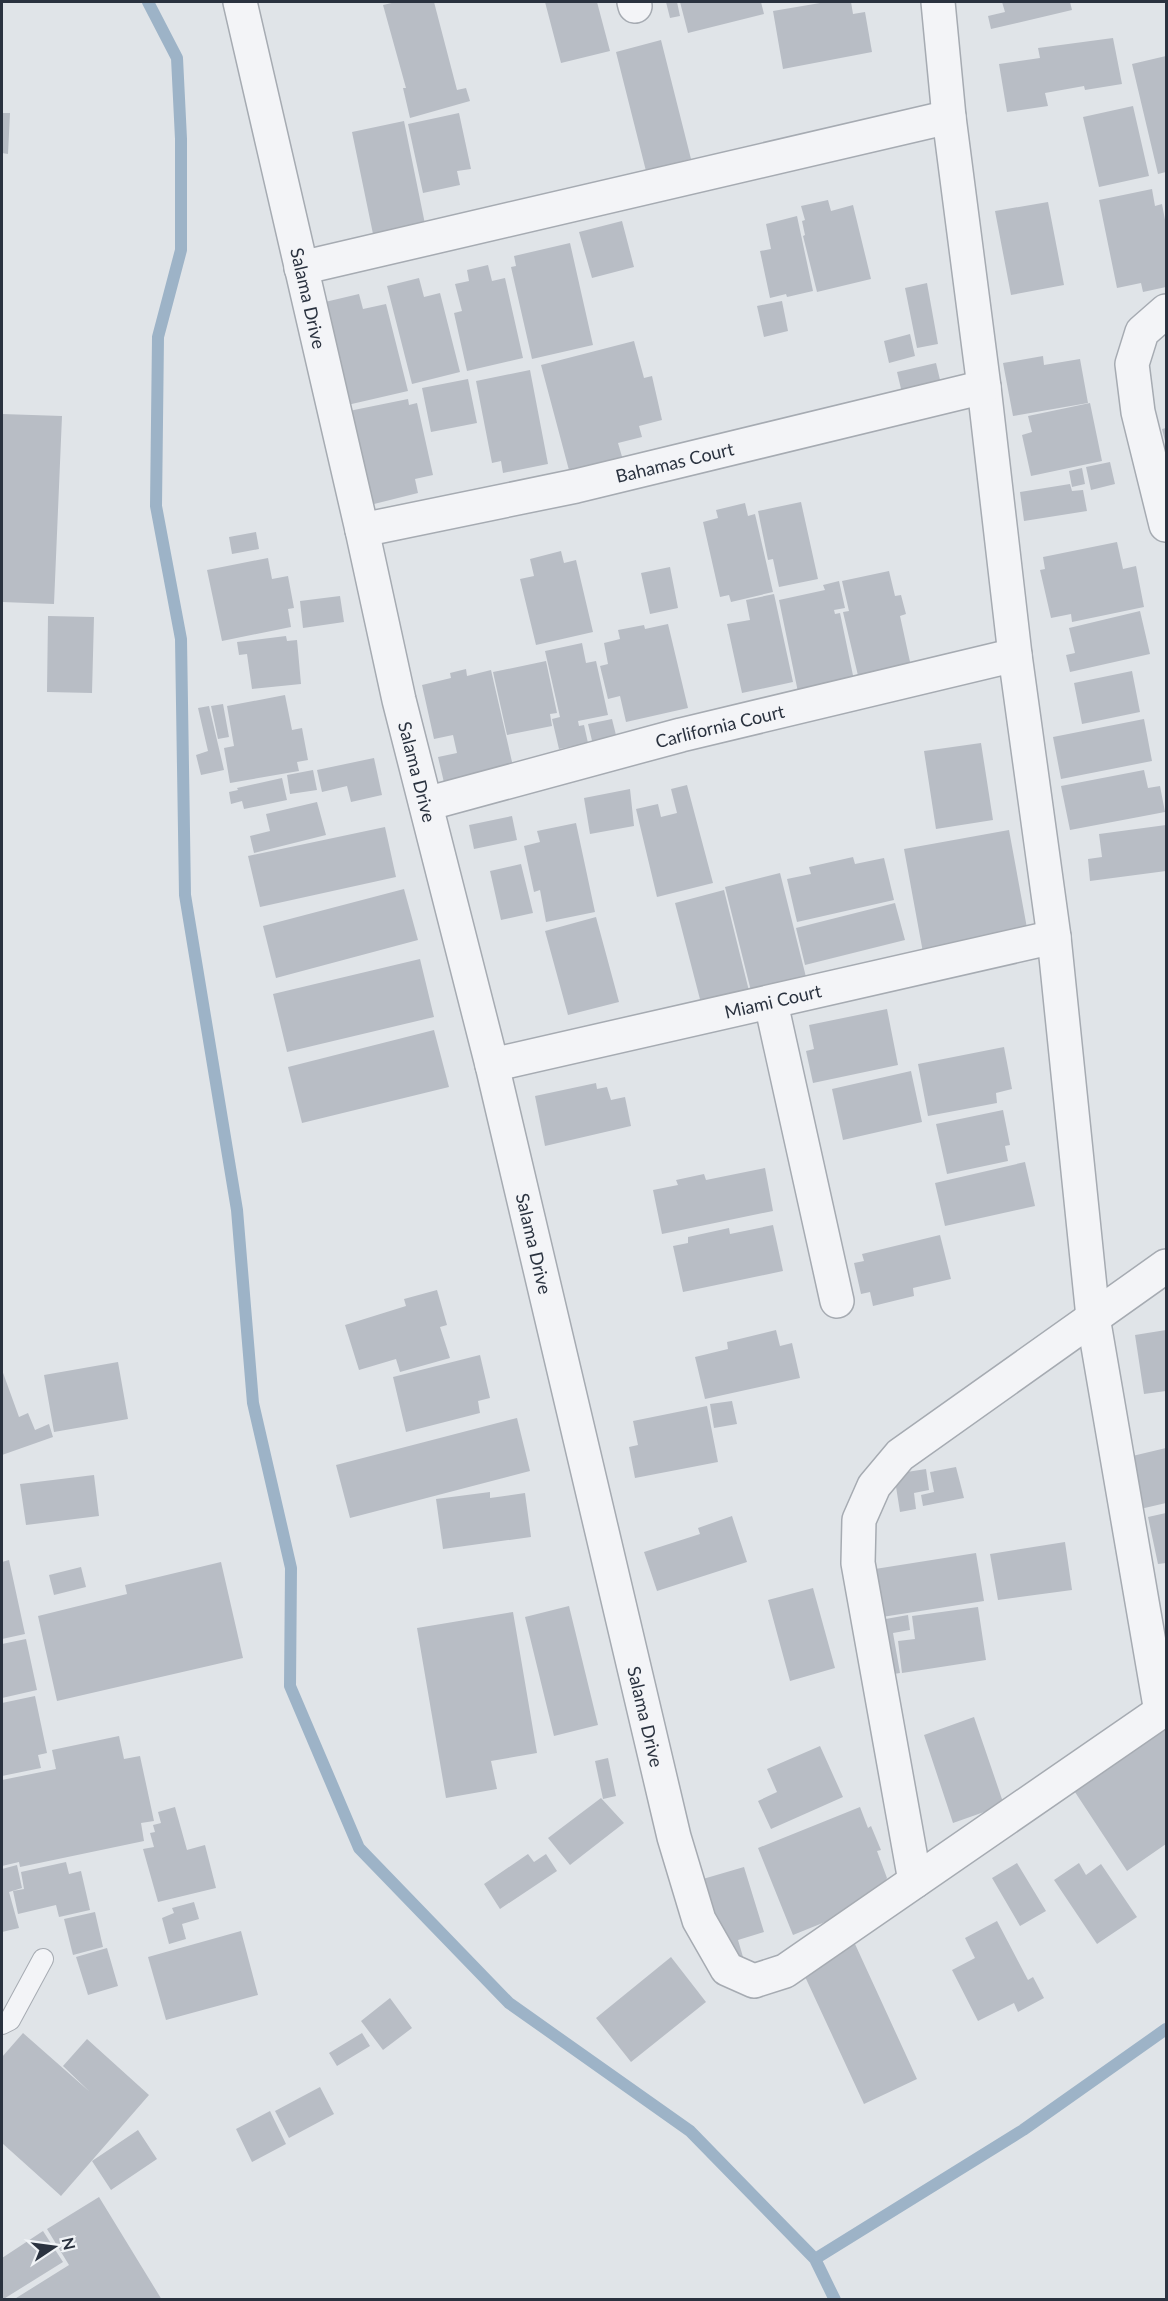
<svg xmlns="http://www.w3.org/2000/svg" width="1168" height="2301" font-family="Lato,sans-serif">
<rect width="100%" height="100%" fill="#e0e4e8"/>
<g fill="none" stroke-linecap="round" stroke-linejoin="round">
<path stroke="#9db3c7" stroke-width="12" d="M148,2L177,58L181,139V250L158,337L156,506L181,639L185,895L237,1210L253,1403L291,1568L290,1686L359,1848L509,2003L690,2131L815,2259L835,2300
M815,2259L1023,2130L1166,2029"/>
</g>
<path fill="#b8bdc5" d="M396,2H434L457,90L466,88L470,101L410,118L403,88H406L383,5Z
M545,2H597L610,51L561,63Z
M666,2H677L680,16L670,18Z
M680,2H761L764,14L688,33Z
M826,2H851L853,14L865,12L872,52L783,69L773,11Z
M1002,2H1070L1072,10L991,29L988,16L1005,12Z
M1113,38L1122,84L1085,90L1084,86L1045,93L1048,106L1007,112L999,64L1040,58L1038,48Z
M661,40L691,159L646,171L616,52Z
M1166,56V172L1158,174L1132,64Z
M1133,106L1149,176L1099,187L1083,117Z
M2,113H10L8,154L2,153Z
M459,113L471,169L457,171L460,185L423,193L408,124Z
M404,121L425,224L373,234L352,132Z
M1152,189L1155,206L1162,204L1166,225V287L1143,292L1141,283L1117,288L1099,200Z
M828,200L831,211L853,205L871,279L817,292L803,236L805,235L802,221L805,220L801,206Z
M1048,202L1064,285L1011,295L995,211Z
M797,216L813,291L787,297L786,294L770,298L760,251L771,249L766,224Z
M622,221L634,267L592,278L579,232Z
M570,243L593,345L532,359L511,267L516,266L514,256Z
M488,265L492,281L505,278L523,358L467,371L454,313L462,311L455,284L469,281L467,270Z
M419,278L424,297L440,293L460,372L412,384L387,286Z
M927,283L938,344L917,348L905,288Z
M359,294L363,309L386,304L408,391L343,406L325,302Z
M782,301L788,331L764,337L757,306Z
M910,334L915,356L889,363L884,341Z
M634,341L644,378L652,376L662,420L639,426L642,437L618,443L623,460L570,474L541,365Z
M1043,356L1044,365L1080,359L1088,403L1013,416L1003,363Z
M936,363L941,384L902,393L897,372Z
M530,370L548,464L503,473L501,461L492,463L476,381Z
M468,379L477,423L431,432L422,388Z
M408,399L409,405L417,403L433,475L415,479L418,493L370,505L349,411Z
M1090,403L1102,461L1031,476L1022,435L1032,432L1028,416Z
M2,414L62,416L54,604L2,602Z
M1166,428V445L1162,429Z
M1110,462L1115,484L1091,490L1086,467Z
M1082,468L1085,484L1072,487L1069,471Z
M1070,484L1072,491L1083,490L1087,511L1024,521L1020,492Z
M801,502L818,579L779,587L773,559L768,560L758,511Z
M745,503L748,516L755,514L773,592L731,602L729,595L720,597L703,522L718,518L716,510Z
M256,532L259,549L232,554L229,537Z
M1117,542L1123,569L1136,566L1144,607L1072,622L1071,614L1051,618L1040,570L1045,569L1043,557Z
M561,551L564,563L576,560L593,632L536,645L520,579L534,576L530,559Z
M268,558L272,579L288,576L294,608L288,609L291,627L222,641L207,570Z
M670,567L678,608L650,614L641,573Z
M889,571L895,596L901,595L906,614L900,616L912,671L860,684L843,612L849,611L842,581Z
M839,581L845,608L834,610L835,614L840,613L855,685L799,697L779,600L825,590L823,585Z
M774,594L793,682L742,693L727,624L750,620L746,600Z
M340,596L344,622L303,628L300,601Z
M1140,611L1150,654L1070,672L1066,655L1075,653L1069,628Z
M48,616L94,617L92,693L47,692Z
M668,624L688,708L626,722L620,696L608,699L600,666L608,664L604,643L620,639L618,630L644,625L645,629Z
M286,636L287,641L297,640L301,684L252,689L247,654L239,655L237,642Z
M582,643L586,663L596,661L608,715L578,721L579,726L584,725L588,743L559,749L552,719L560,717L545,651Z
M546,661L557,713L550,714L552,726L507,735L493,672Z
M466,669L467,676L491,670L515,775L446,791L438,757L457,753L453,735L434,739L422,685L451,678L450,673Z
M1132,671L1140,712L1082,724L1074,683Z
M285,695L292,730L302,728L308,760L297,762L299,771L230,783L224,748L234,746L227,706Z
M223,704L229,737L218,739L211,706Z
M209,706L224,770L201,775L196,755L208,751L198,708Z
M612,719L618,743L594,749L588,724Z
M1144,719L1152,761L1061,779L1053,737Z
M981,743L993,820L936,829L924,751Z
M374,758L382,795L351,802L347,786L322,792L317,770Z
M313,770L317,790L290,794L287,775Z
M1144,770L1148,788L1160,786L1165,812L1070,830L1061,786Z
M282,778L287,800L244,809L242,801L231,804L229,792L238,790L237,788Z
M687,785L713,883L657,897L636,809L658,804L661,817L677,813L671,789Z
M630,789L634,826L590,834L584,798Z
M317,802L326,835L254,853L250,836L270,831L266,814Z
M512,816L517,840L474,849L469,825Z
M576,823L595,912L546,922L540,890L534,892L524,846L540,842L537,831Z
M1166,825V871L1090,881L1088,859L1102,857L1099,834Z
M385,827L396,877L260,907L248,856Z
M1009,830L1029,939L924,958L904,849Z
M853,857L855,864L884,858L894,900L797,922L787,879L811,874L809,867Z
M521,864L533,913L501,920L490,871Z
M780,873L808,985L753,999L725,887Z
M404,889L418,940L276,978L263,926Z
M724,890L750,995L702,1007L675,903Z
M895,903L905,940L805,965L796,928Z
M596,917L619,1002L568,1015L545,931Z
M420,959L434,1017L287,1052L273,994Z
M887,1009L898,1065L813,1083L806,1051L814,1049L809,1025Z
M434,1030L449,1087L302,1123L288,1067Z
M1004,1047L1012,1089L996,1093L997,1103L928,1116L918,1064Z
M911,1071L922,1122L843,1140L832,1089Z
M596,1083L597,1089L607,1087L611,1100L625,1097L631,1126L545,1146L535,1096Z
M1003,1110L1010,1145L1005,1146L1008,1161L947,1174L936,1124Z
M1025,1162L1035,1206L945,1226L935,1183Z
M765,1168L773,1211L662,1234L653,1190L678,1185L676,1180L704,1174L706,1180Z
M773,1225L783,1271L683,1292L673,1246L688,1243V1237L729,1228L730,1234Z
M940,1235L951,1279L913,1288L914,1296L873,1306L870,1292L861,1294L854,1263L864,1261L862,1254Z
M437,1290L447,1325L440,1327L450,1358L400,1372L396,1359L359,1370L345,1325L406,1306L404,1299Z
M776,1330L780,1346L792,1343L800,1378L705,1399L695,1357L728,1349L727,1342Z
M1166,1330V1391L1144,1394L1135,1335Z
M480,1355L490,1398L478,1401L480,1413L406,1432L393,1377Z
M118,1362L128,1419L54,1432L44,1375Z
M2,1370L19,1417L28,1413L35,1430L49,1424L53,1437L2,1455Z
M732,1401L737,1424L714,1428L710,1404Z
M707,1406L718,1462L635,1478L629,1447L638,1445L633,1421Z
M517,1418L530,1471L350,1518L336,1465Z
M1166,1448V1503L1136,1510L1124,1458Z
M956,1467L964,1498L923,1506L921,1495L934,1492L930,1472Z
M926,1469L929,1490L914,1493L916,1509L900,1512L894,1474Z
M94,1475L99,1516L26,1525L20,1484Z
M490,1492V1498L525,1493L531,1537L443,1549L436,1499Z
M1166,1513V1563L1158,1564L1148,1517Z
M732,1516L747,1562L657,1591L644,1552L700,1534L698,1528Z
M1065,1542L1072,1590L998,1600L990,1554Z
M976,1553L984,1601L882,1617L875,1569Z
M9,1560L25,1634L2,1639V1562Z
M221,1562L243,1658L57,1701L38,1616L127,1594L125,1585Z
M81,1567L86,1587L54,1595L49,1575Z
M813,1588L835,1668L790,1681L768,1600Z
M569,1606L598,1725L554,1736L525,1617Z
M978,1607L986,1660L902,1673L898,1641L915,1639L912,1616Z
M513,1612L537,1753L491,1761L497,1789L446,1798L417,1628Z
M908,1615L910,1630L893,1633L900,1673L888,1675L880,1620Z
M26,1639L37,1690L2,1698V1644Z
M35,1696L47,1753L38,1755L41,1768L2,1776V1703Z
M974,1717L1004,1805L953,1823L924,1735Z
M1166,1722V1844L1127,1871L1071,1786Z
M119,1736L124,1759L140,1756L154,1821L141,1823L144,1841L20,1867L19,1862L2,1866V1780L56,1769L52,1750Z
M820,1746L843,1797L771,1829L758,1801L777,1792L767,1769Z
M608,1758L616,1796L603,1799L595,1761Z
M601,1798L624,1823L570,1865L548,1838Z
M175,1807L187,1850L205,1845L216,1888L158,1902L143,1849L154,1847L150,1833L155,1832L153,1825L161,1823L158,1812Z
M860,1807L868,1828L871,1826L881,1850L877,1851L887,1878L872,1903L793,1935L758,1848Z
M528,1854L534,1862L546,1854L557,1871L500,1909L484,1884Z
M66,1862L69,1874L81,1871L90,1910L59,1917L56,1905L18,1914L13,1891L24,1889L21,1872Z
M1017,1863L1046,1911L1020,1926L992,1878Z
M1079,1863L1086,1875L1101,1864L1137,1917L1097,1944L1054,1880Z
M17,1865L22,1888L9,1892L19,1928L2,1932V1869Z
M744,1867L764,1932L738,1940L746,1967L724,1973L696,1881Z
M194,1902L199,1919L182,1924L186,1939L169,1944L162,1918L174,1913L172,1908Z
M95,1912L103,1947L73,1955L64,1919Z
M997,1921L1028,1980L1033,1977L1044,1998L1018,2012L1014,2003L978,2021L952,1970L975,1958L965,1938Z
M241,1931L258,1995L166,2020L148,1957Z
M855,1944L917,2079L864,2104L801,1968Z
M107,1948L118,1986L88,1995L76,1957Z
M671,1957L706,2002L631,2062L596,2018Z
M390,1998L412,2028L383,2050L361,2021Z
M23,2033L90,2092L63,2066L87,2039L149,2095L61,2196L2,2143V2057Z
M362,2033L370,2046L337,2066L329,2053Z
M320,2087L334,2114L289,2138L275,2111Z
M270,2111L286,2144L252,2162L236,2129Z
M138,2130L157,2159L111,2190L92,2161Z
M99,2197L162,2300H13L69,2265L47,2229Z
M43,2231L63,2262L2,2300V2258Z"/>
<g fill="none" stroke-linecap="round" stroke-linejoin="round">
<g stroke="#a6abb2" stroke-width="22">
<path id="lane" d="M2,2024L10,2020L43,1959"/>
</g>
<g stroke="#a6abb2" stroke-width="36">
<g id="street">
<path id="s1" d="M240,2L362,530L399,700L492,1065L674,1837L699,1920L727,1969L754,1981L785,1971L1166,1708"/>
<path d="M634,2L635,6"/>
<path d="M938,2L949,117L984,387L1015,655L1054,937L1093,1317L1161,1712"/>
<path d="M301,268L949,117"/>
<path d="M1166,311L1142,332L1132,364L1138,412L1166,525"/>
<path id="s2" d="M362,530L576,486L984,387"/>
<path id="s3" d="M426,804L681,735L1015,655"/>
<path d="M771,1003L837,1301"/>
<path id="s4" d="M492,1065L1054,937"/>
<path d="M915,1881L858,1563L859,1520L874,1486L900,1455L1166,1266"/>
</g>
</g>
<use href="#lane" stroke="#f3f4f7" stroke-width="20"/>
<use href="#street" stroke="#f3f4f7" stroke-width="33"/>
</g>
<g text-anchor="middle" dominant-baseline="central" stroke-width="4.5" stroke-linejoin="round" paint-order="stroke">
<g font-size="18" fill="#2a323f" stroke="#f0f3f6">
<text stroke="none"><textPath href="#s1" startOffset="304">Salama Drive</textPath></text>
<text stroke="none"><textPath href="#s2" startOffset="320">Bahamas Court</textPath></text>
<text stroke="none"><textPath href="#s3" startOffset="304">Carlifornia Court</textPath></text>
<text stroke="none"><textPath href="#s1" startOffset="790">Salama Drive</textPath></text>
<text stroke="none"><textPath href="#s4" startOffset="288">Miami Court</textPath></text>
<text stroke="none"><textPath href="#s1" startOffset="1276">Salama Drive</textPath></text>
<text stroke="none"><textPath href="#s1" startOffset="1762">Salama Drive</textPath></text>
</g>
</g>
<rect width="1168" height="2301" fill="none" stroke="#2a323f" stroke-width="6"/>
<g transform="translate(54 2247) rotate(77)" stroke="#f0f3f6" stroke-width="4.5" paint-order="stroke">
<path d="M0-4.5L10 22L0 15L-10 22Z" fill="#2a323f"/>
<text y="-9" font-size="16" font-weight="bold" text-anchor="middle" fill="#2a323f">N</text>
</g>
</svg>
